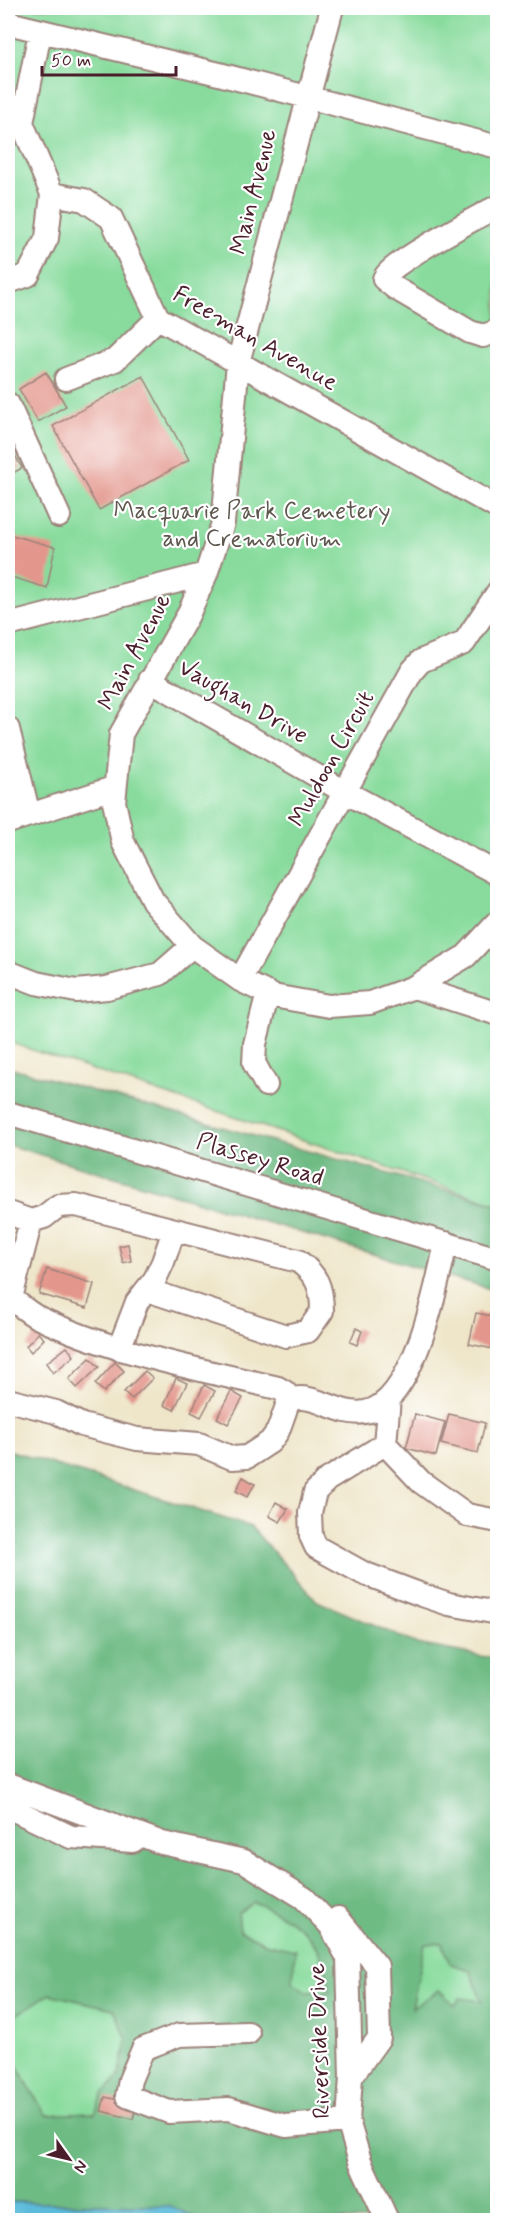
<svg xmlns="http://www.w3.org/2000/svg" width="505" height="2228" font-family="Mynerve,sans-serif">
<rect width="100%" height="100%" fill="#fff"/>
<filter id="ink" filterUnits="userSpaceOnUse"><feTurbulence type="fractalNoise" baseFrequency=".0167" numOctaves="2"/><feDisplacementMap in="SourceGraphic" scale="12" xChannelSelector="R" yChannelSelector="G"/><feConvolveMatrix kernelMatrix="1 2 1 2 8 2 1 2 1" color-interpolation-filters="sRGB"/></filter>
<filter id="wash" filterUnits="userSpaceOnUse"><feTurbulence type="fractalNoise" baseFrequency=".008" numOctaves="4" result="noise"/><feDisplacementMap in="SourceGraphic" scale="24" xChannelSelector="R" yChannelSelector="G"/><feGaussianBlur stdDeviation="1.35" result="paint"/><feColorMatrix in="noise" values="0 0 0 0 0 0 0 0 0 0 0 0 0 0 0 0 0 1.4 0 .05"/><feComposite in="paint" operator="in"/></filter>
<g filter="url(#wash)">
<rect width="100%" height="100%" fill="#efe6ca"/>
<path fill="#88db9d" stroke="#697d64" stroke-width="1.5" d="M8,8H497V1204L8,1042Z
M254,1902C303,1924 321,1937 330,1992H307L293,1982L294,1950L267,1944L240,1931L238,1913Z
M442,1942L451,1964L470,1970L482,2001L412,2008L424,1944Z
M49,1994L114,2009L127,2039L119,2077L102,2095L96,2113L46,2115L8,2051V2020Z"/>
<path fill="#6ebb84" stroke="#5c6d58" stroke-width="1.5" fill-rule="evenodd" d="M8,1067L497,1204V1291L8,1145Z
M8,1450L251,1527L317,1601L417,1644L497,1659V2220H201L170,2206L8,2202V2051L46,2115L95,2113L102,2095L119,2077L127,2039L114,2009L49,1994L8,2020ZM254,1902C303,1924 322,1937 330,1992H307L293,1982L295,1950L267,1944L240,1931L238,1913ZM442,1943L451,1964L470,1970L482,2001L460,1998L455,2005L439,1990L412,2008L425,1944Z"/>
<path fill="#5cbbda" stroke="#536d82" stroke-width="1.5" d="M8,2202L170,2206L200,2220H8Z"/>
<g id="blocks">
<path fill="#e3968c" d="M46,372L66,406L38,422L19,389Z
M143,376L189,460L99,510L53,426Z
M8,443L22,468L8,476Z
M8,534L55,547L47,588L8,576Z
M128,1244L131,1261L123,1263L119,1246Z
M47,1269L94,1284L87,1308L39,1294Z
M476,1313L498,1317V1350L469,1344Z
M356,1328L362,1331L357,1345L350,1342Z
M38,1333L44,1339L31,1352L26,1346Z
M67,1347L74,1356L53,1373L46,1363Z
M90,1358L99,1367L77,1388L69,1379Z
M115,1362L124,1371L104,1392L95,1384Z
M145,1371L153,1378L132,1399L124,1392Z
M176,1378L187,1383L174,1410L164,1405Z
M204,1385L215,1391L201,1417L191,1412Z
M231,1391L243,1398L228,1424L217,1418Z
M415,1414L445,1422L436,1456L406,1448Z
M449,1414L485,1423L478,1453L441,1444Z
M243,1477L255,1484L247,1497L236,1491Z
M276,1502L288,1509L280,1522L269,1516Z
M105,2097L137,2104L133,2119L101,2111Z"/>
</g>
</g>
<g filter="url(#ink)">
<use href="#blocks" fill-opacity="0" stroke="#9c827a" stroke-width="1.5"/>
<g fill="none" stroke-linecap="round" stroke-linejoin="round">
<g stroke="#9c827a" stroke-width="26">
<path id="minor" d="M332,8L238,363L223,523L206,574L188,615L121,734L114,802L123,842L153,901L192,946L240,980L273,996L329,1006L370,1003L414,987L466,956L498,922
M8,23L219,74L498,147
M40,32L22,123L52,194L84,200L111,218L158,318L498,508
M498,206C480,216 386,265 384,279L395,288L470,332L483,336L498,331
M8,282L28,275L47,238L52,194
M66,379L115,360L158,318
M8,404L59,516
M8,625L206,574
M150,680L345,792L498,874
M8,729L29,815
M8,822L113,788
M8,972L36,983L76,991L107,988L160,974L192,946
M240,980L412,671L421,661L464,643L498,592
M414,987L498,1014
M266,1085L254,1063L255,1044L268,993
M8,1113L498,1259
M8,1213L31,1221L44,1217L58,1206L76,1205L298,1261C317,1275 322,1287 322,1311L308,1331L286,1336L147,1290
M8,1296C18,1303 27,1312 37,1317C113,1353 197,1369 278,1388L285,1392L289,1400
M11,1298L31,1221
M119,1349L137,1302L155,1279L163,1262L174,1230
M389,1399L385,1444L421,1482L467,1515L498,1521
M8,1400L56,1412L82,1425L109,1432L137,1439L199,1444L232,1458L247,1457L270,1442L278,1431L289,1400C315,1391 338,1417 365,1412C414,1404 437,1285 446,1243
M385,1444L327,1480L315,1492L310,1513L311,1536L316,1547L363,1573L422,1595L449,1604L498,1613
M8,1785L162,1843L244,1861L304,1898L330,1925L348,1958L351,2077L348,2121L360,2161L387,2220
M8,1807L71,1837L133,1841
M338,1918L377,1966L379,2038L351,2077
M248,2033L179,2035L143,2049L130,2080L127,2096L169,2112L229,2109L286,2126L348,2121"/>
</g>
<use href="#minor" stroke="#fff" stroke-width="22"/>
</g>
</g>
<g text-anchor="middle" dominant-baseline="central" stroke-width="4.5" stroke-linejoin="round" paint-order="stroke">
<g font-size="24" fill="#4a1f2b" stroke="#fff">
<text transform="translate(254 192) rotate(-76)">Main Avenue</text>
<text transform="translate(255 339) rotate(30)">Freeman Avenue</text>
<text transform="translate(135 652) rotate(-62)">Main Avenue</text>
<text transform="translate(243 702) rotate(30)">Vaughan Drive</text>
<text transform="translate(332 759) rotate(-61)">Muldoon Circuit</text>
<text transform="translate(260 1160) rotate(17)">Plassey Road</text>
<text transform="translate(320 2041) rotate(-92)">Riverside Drive</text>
</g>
<g font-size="24" fill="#5d574d" stroke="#fff">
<text x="252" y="511">Macquarie Park Cemetery<tspan x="252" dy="28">and Crematorium</tspan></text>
</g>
</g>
<rect width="505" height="2228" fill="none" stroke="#fff" stroke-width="30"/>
<g transform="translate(69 2159) rotate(124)" stroke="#ffffff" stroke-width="4.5" paint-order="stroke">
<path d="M0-4.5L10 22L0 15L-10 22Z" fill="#4a1f2b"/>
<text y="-9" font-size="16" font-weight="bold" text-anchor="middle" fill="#4a1f2b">N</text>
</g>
<path d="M42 66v9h134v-9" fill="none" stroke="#4a1f2b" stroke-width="3"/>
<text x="51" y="66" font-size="18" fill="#4a1f2b" stroke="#ffffff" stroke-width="4.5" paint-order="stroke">50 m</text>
</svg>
